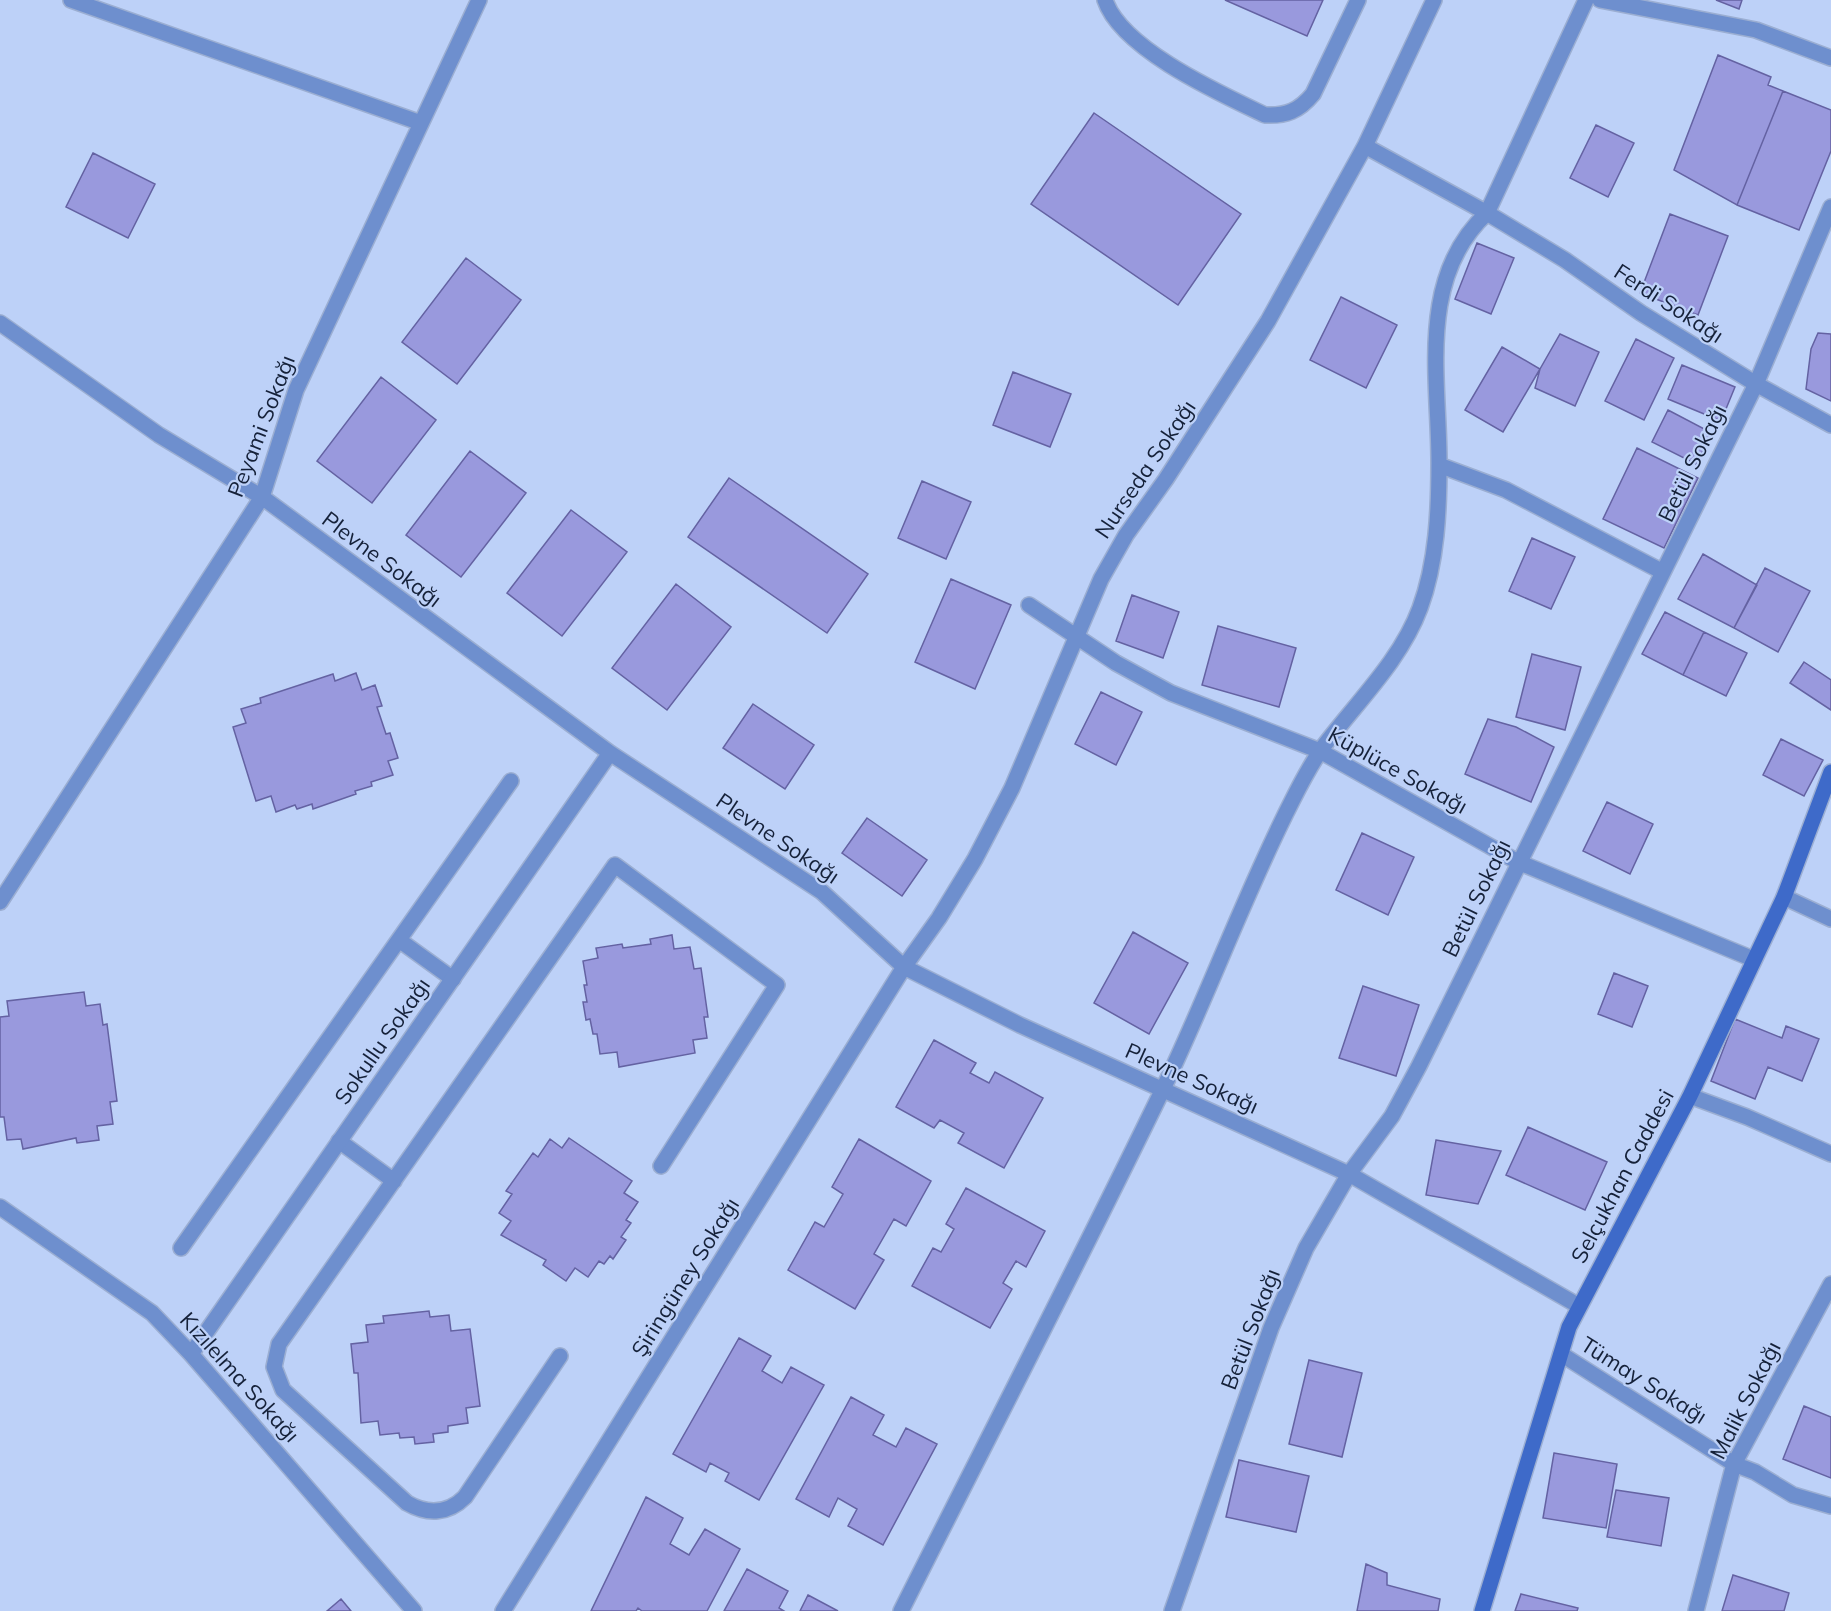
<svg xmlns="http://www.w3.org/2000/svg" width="1831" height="1611" font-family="Mulish,sans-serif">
<rect width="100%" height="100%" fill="#bdd1f8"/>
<path fill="#99d" stroke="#6462a2" stroke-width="1.5" d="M1225,0H1323L1307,36Z
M1716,0H1742L1739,9Z
M1718,55L1771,77L1768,85L1783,91L1737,205L1674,170Z
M1783,91L1831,110V151L1799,230L1737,205Z
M1094,113L1241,214L1178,305L1031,204Z
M1596,125L1634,143L1608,197L1570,178Z
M93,153L155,184L128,238L66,207Z
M1670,214L1728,236L1698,315L1640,293Z
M1477,243L1514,258L1491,314L1455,299Z
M466,258L521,300L457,384L402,342Z
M1341,297L1397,325L1366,388L1310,360Z
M1818,333L1831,334V401L1806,389L1811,349Z
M1560,334L1599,352L1575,406L1535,388L1540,369Z
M1636,339L1674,358L1644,420L1605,401Z
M1502,347L1540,369L1503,432L1465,410Z
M1682,365L1735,387L1721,421L1668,399Z
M1013,372L1071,394L1050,447L993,425Z
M381,377L436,420L372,503L317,461Z
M1668,410L1712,433L1696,464L1652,442Z
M1637,448L1698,478L1664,548L1603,519Z
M470,451L526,493L461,577L406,535Z
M729,478L868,574L827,633L688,537Z
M922,481L971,502L946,559L898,538Z
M571,510L627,552L562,636L507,593Z
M1532,538L1575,557L1551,609L1509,591Z
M1703,554L1757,585L1734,628L1678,599Z
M1765,568L1810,591L1778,652L1734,628Z
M951,579L1011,605L975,689L915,662Z
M676,584L731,627L667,710L612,668Z
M1132,595L1179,612L1163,658L1116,641Z
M1665,612L1704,632L1683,675L1642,654Z
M1218,626L1296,648L1279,707L1202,685Z
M1704,632L1747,653L1726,696L1683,675Z
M1532,654L1581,667L1565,730L1516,717Z
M1804,662L1831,680V710L1790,683Z
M356,673L362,690L375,685L382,706L377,707L386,734L390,733L398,758L388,761L393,775L371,782L372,786L355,791L356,794L313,809L312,804L297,809L295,805L276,812L271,796L256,801L233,727L246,723L241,709L261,703L260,698L333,674L335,681Z
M1101,692L1142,712L1116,765L1075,744Z
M753,704L814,745L785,789L723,748Z
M1488,719L1516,727L1554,747L1531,802L1465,774Z
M1781,739L1823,760L1804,796L1763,775Z
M1607,802L1653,824L1630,874L1583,851Z
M867,818L927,860L902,896L842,853Z
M1362,833L1414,857L1388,915L1336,890Z
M1133,932L1188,963L1149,1034L1094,1003Z
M672,935L674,949L690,947L694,969L701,968L708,1017H704L707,1038L693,1040L695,1053L619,1067L617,1052L600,1054L597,1034H593L590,1019L586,1020L583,1002H587L584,985H587L583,961L598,958L596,948L622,944L623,948L651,944L650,939Z
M1614,973L1648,986L1632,1027L1598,1014Z
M1363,986L1419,1005L1396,1076L1339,1058Z
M84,992L86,1006L100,1004L103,1025L107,1024L117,1101L110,1102L113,1124L97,1126L99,1140L77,1143L76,1138L23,1149L21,1139L7,1140L4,1117H0V1017L9,1016L7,1001Z
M1735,1019L1782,1038L1786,1026L1819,1039L1802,1081L1768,1067L1755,1099L1711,1081Z
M934,1040L976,1063L970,1073L989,1083L995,1072L1043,1098L1004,1168L958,1143L964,1133L940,1120L934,1128L896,1107Z
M1528,1127L1607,1162L1585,1210L1506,1175Z
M569,1138L632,1181L624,1193L638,1202L626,1220L631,1223L621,1237L626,1240L613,1259L610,1256L604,1264L599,1261L588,1277L575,1268L566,1281L543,1265L546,1260L501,1235L511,1221L499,1213L512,1194L506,1191L533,1153L538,1157L550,1139L562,1148Z
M859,1139L931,1181L906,1226L894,1219L874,1254L884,1260L855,1309L788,1270L815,1222L824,1227L843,1194L832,1187Z
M1436,1140L1501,1151L1478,1204L1426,1195Z
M966,1188L1045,1231L1026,1267L1016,1261L1003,1283L1012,1289L990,1328L912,1286L933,1248L941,1252L954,1229L946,1224Z
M429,1311L430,1317L449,1315L451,1331L470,1329L480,1406L466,1408L468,1423L448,1426V1432L433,1434L434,1442L415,1444L414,1437L400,1438L399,1433L380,1435L378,1421L361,1423L358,1373H354L351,1344L368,1342L366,1325L384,1323L383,1316Z
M739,1338L771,1356L762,1371L782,1383L791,1367L824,1385L759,1500L725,1481L729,1473L710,1463L706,1472L673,1454Z
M1309,1360L1362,1373L1342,1457L1289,1444Z
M851,1397L884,1415L873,1435L896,1447L906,1428L937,1444L883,1545L848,1526L857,1509L838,1498L829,1517L796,1499Z
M1804,1406L1831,1417V1478L1783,1459Z
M1554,1453L1617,1464L1606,1528L1543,1518Z
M1239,1460L1309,1476L1296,1532L1226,1517Z
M1616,1490L1669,1498L1661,1546L1607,1537Z
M646,1497L683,1518L670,1544L689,1555L705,1529L740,1549L707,1611H642L638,1608L636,1611H591Z
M1366,1564L1387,1573V1585L1440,1599L1438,1611H1357Z
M747,1569L788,1591L779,1608L784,1611H724Z
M1733,1575L1789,1593L1784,1611H1722Z
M1521,1594L1578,1608L1577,1611H1515Z
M808,1595L838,1611H800Z
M341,1599L351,1611H327Z"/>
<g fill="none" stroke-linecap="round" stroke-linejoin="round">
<g stroke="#9baed2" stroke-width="18">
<path id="lane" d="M1105,0C1121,49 1221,94 1265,115C1286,116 1299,111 1313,94L1358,0
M399,940L453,979
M339,1141L394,1181
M181,1248L511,781
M560,1356L465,1497C448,1514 428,1515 407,1503L283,1390L274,1367L279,1344L615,865L777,985L661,1166"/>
</g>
<g stroke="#9baed2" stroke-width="18">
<path id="street" d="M71,0L421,123
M1600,0L1756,30L1831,58
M1365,146L1487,213L1565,260L1641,313L1756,384L1831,425
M0,323L159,435L262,497L610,753L822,892L904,967L1020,1025L1349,1174L1579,1306
M1439,465L1506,490L1663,572
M1029,605L1116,663L1171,693L1320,751L1518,862L1753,959
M1784,897L1831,919
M0,902L262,497L296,390L479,0
M1690,1096L1747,1117L1831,1154
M0,1207L152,1313L191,1354L414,1611
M191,1354L610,753
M1561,1354L1734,1464L1755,1472L1793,1495L1831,1506
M503,1611L904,967L939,918L975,859L1012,788L1101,579L1126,535L1166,479L1268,321L1365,146L1434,0
M901,1611C988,1438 1077,1266 1162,1091C1208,996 1244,895 1292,801C1301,783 1311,764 1323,747C1356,703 1401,660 1420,608C1437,562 1439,510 1439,462C1439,377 1417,278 1487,213L1586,0
M1172,1611L1271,1328L1306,1248L1349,1174L1392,1116L1419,1066L1756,384L1831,207
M1696,1611L1734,1464L1831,1284"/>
</g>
<g stroke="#9baed2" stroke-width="18">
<path id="secondary" d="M1482,1611L1569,1327L1690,1096L1784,897L1831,772"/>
</g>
<use href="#lane" stroke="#6e8fce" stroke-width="15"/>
<use href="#street" stroke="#6e8fce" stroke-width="15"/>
<use href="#secondary" stroke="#3e6ac9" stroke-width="15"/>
</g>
<g text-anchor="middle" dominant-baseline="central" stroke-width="4.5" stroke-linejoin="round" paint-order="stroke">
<g font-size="22" fill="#152139" stroke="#bdd1f8">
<text transform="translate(1669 303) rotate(33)">Ferdi Sokağı</text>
<text transform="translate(261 426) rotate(-69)">Peyami Sokağı</text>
<text transform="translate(1692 463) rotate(-64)">Betül Sokağı</text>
<text transform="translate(1145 469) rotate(-56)">Nurseda Sokağı</text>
<text transform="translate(382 559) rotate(37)">Plevne Sokağı</text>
<text transform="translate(1398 770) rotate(29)">Küplüce Sokağı</text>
<text transform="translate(778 838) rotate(34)">Plevne Sokağı</text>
<text transform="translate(1476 898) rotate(-64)">Betül Sokağı</text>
<text transform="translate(382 1041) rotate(-55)">Sokullu Sokağı</text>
<text transform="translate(1192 1078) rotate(24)">Plevne Sokağı</text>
<text transform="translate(1622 1176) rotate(-62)">Selçukhan Caddesi</text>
<text transform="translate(685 1277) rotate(-58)">Şiringüney Sokağı</text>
<text transform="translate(1250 1329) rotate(-69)">Betül Sokağı</text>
<text transform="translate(240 1377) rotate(48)">Kızılelma Sokağı</text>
<text transform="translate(1644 1380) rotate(32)">Tümay Sokağı</text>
<text transform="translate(1745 1400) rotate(-63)">Malik Sokağı</text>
</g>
</g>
</svg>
